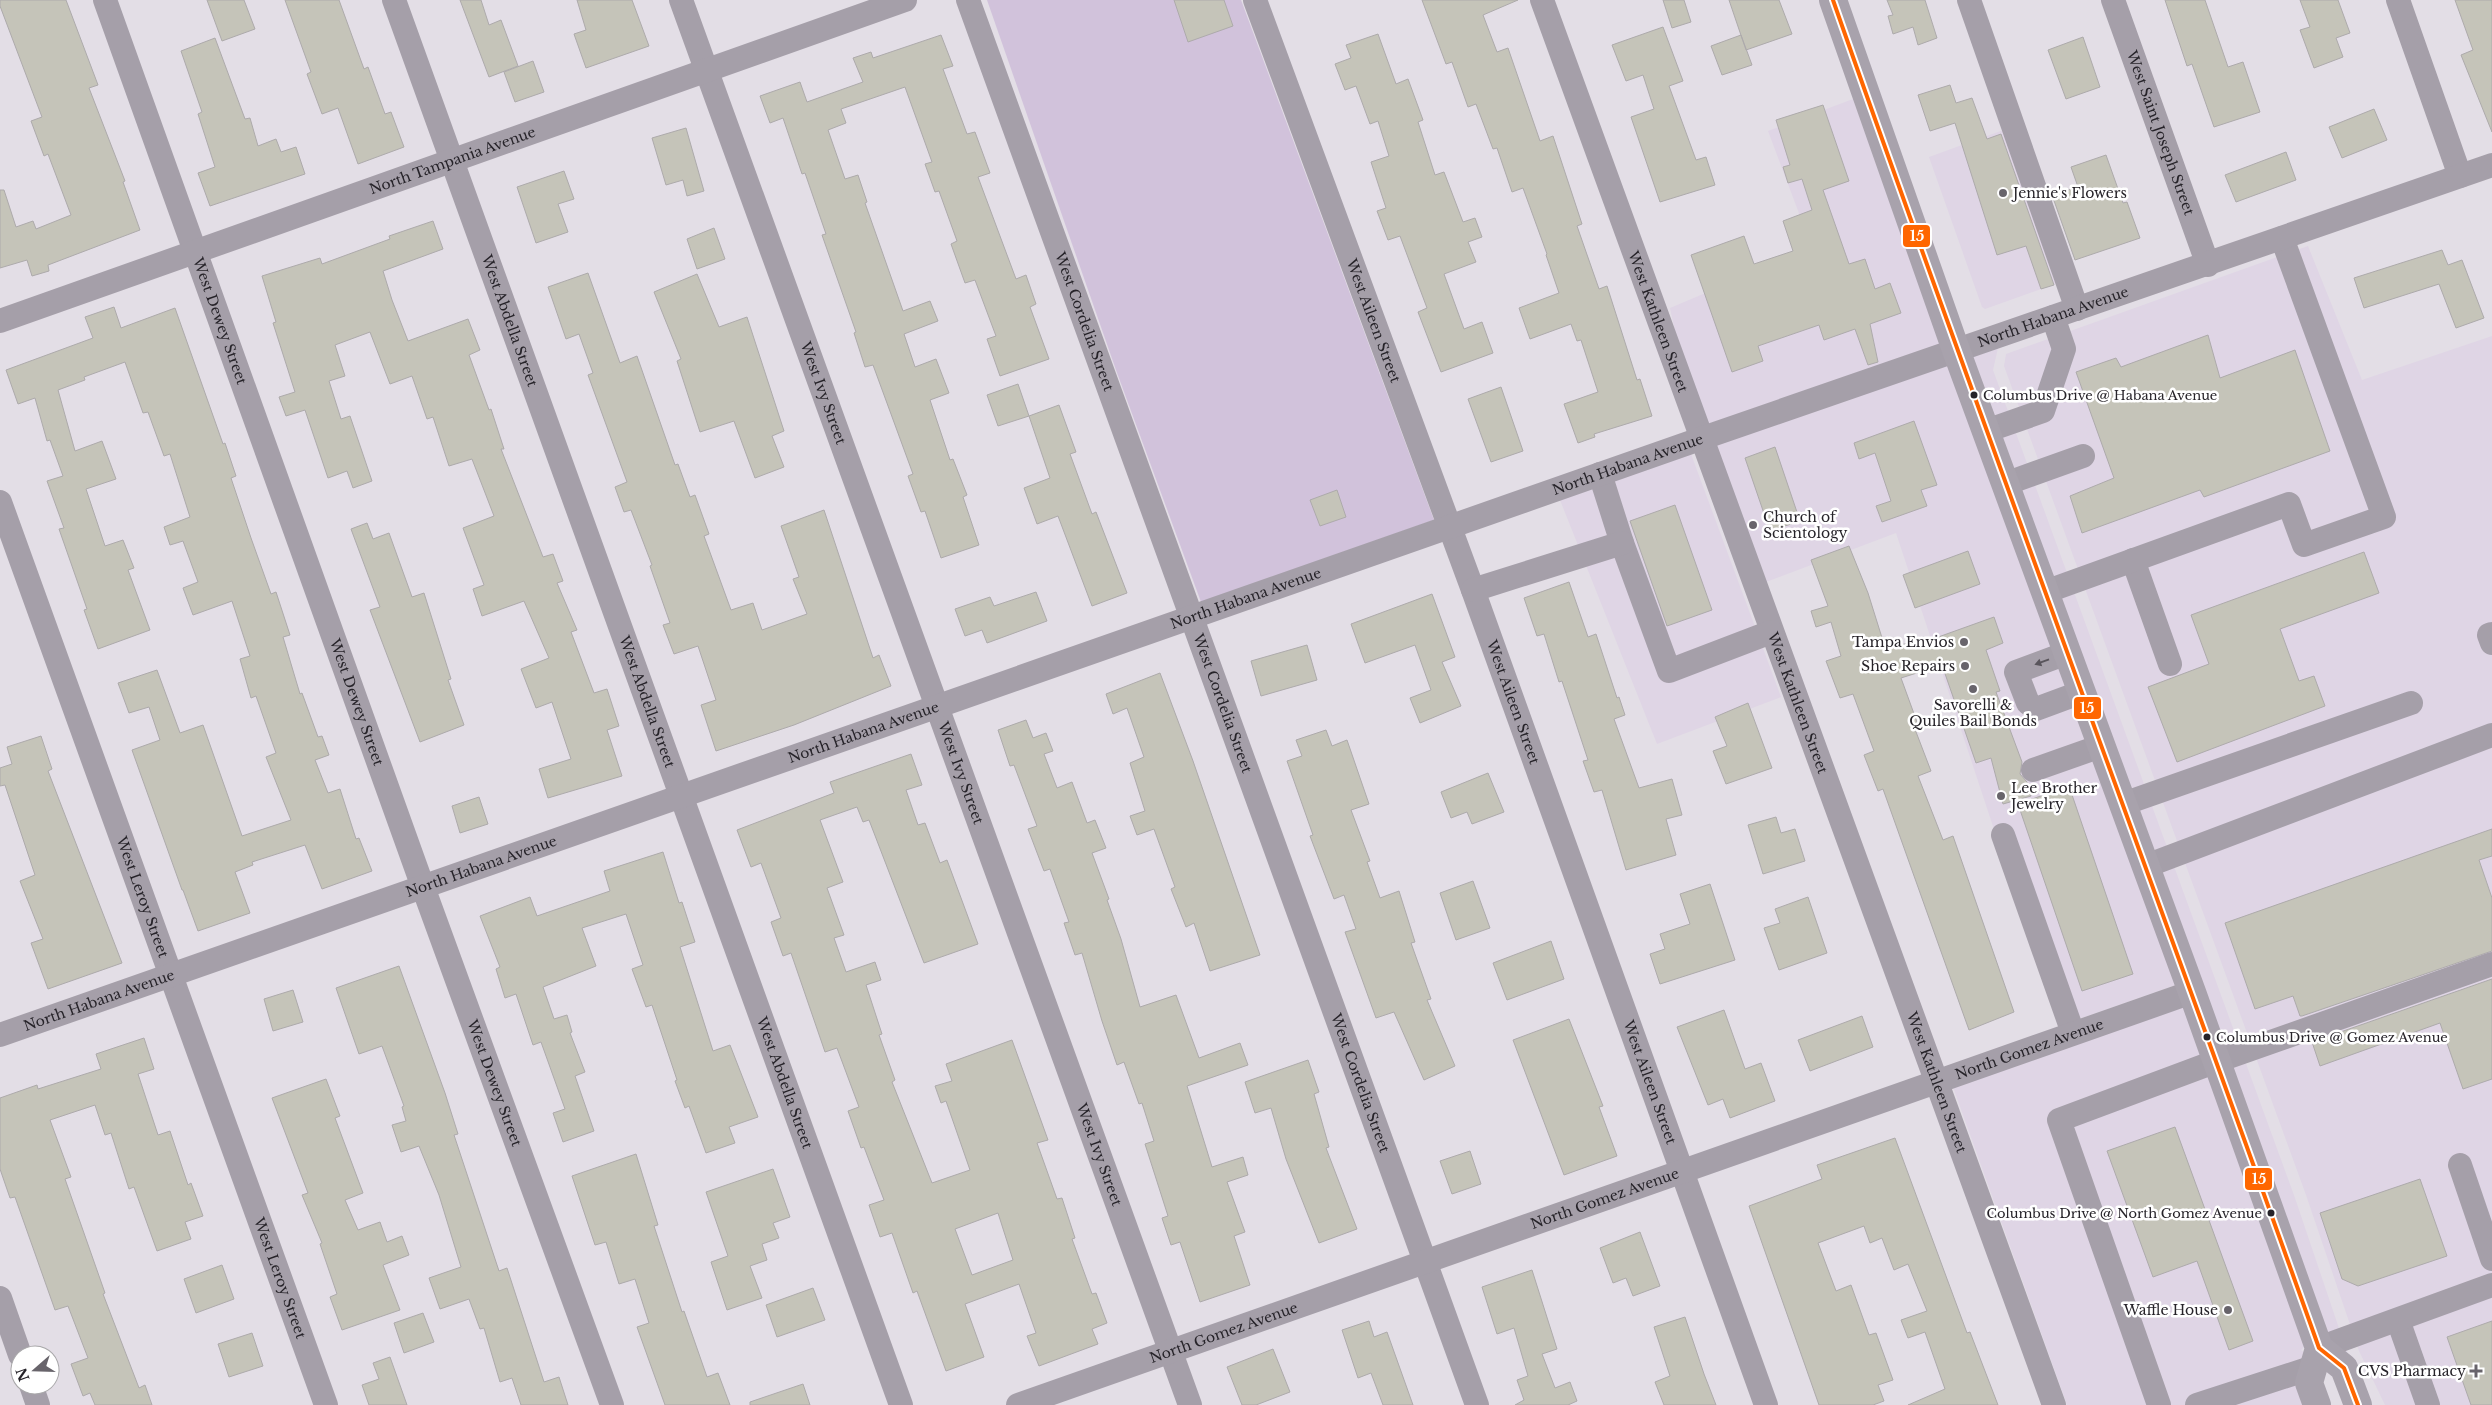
<svg xmlns="http://www.w3.org/2000/svg" width="2492" height="1405" font-family="'Libre Baskerville',serif">
<rect width="100%" height="100%" fill="#e3dee6"/>
<path fill="#dfd5e5" d="M1853,99L1940,344L1708,424L1676,336L1670,308L1812,248L1768,131Z
M2020,124L2075,277L1985,309L1982,307L1929,157Z
M2308,246L2362,380L2492,336V1405H2385L2359,1351L2306,1195L2004,366L2006,354Z
M1998,348L1993,370L2295,1198L2348,1355L2329,1338L1972,357Z
M1948,365L2176,985L2059,1026L1896,533L1766,582L1716,445Z
M1691,454L1781,697L1657,744L1560,500Z
M2184,1007L2304,1347L2301,1350L2305,1353L2304,1405H2067L1953,1087Z"/>
<path fill="#d1c2db" d="M987,0H1241L1434,520L1201,602L1116,370Z"/>
<path fill="#c5c4b9" stroke="#adaaab" fill-rule="evenodd" d="M0,0H66L98,85L89,88L125,181L123,182L140,230L48,265L49,271L32,276L27,260L0,268V190H4L16,227L33,221L36,229L71,215L48,154L44,156L31,121L42,117L0,6Z
M207,0H244L255,29L222,41Z
M285,0H339L364,69L368,67L385,114L391,112L404,147L358,164L338,108L322,114L307,74L311,72Z
M460,0H481L489,25L501,20L518,66L489,77Z
M577,0H632L649,46L586,68L574,34L586,30Z
M1174,0H1224L1233,26L1188,42Z
M1422,0H1518L1483,15L1497,52L1508,48L1540,141L1553,136L1582,224L1577,226L1599,289L1607,286L1637,380L1640,379L1652,416L1594,434L1595,437L1578,443L1564,404L1598,392L1581,340L1577,341L1571,324L1530,339L1519,308L1559,293L1546,255L1547,254L1523,188L1512,192L1497,148L1493,149L1476,104L1468,107L1452,62L1446,64Z
M1663,0H1684L1691,22L1672,28Z
M1729,0H1779L1792,34L1746,50Z
M1887,0H1925L1937,38L1918,45L1913,27L1893,34L1888,16L1893,15Z
M2165,0H2205L2228,67L2243,62L2260,112L2214,127L2192,64L2187,66Z
M2300,0H2338L2350,33L2336,38L2343,57L2314,68L2300,30L2310,27Z
M2455,0H2492V132L2461,55L2473,50Z
M1663,27L1683,81L1669,86L1696,160L1706,157L1715,185L1660,202L1631,117L1654,109L1643,75L1626,81L1612,45Z
M1378,34L1396,84L1408,79L1423,120L1418,122L1435,175L1444,172L1463,222L1475,218L1482,237L1468,242L1476,262L1444,274L1464,329L1482,322L1493,353L1441,372L1418,312L1427,308L1400,236L1388,240L1377,211L1386,208L1371,162L1389,156L1378,121L1370,124L1356,86L1345,90L1335,64L1351,58L1346,45Z
M941,35L953,66L943,69L967,134L975,132L990,173L978,177L1016,279L1026,275L1036,304L1030,307L1049,359L1000,376L987,339L996,336L975,280L965,283L951,244L957,241L939,191L935,192L925,164L932,162L905,87L841,109L846,123L828,130L845,179L858,175L867,202L865,203L903,311L930,301L938,321L904,334L915,367L936,359L949,393L930,400L950,460L953,459L967,495L963,497L979,545L941,558L925,511L921,512L908,476L913,474L873,365L865,367L854,333L856,332L822,235L826,234L805,173L802,174L783,118L770,123L760,96L800,82L807,102L863,82L853,58L871,52L873,58Z
M1741,35L1752,65L1722,75L1711,46Z
M2083,37L2100,87L2066,99L2048,50Z
M215,38L245,119L250,118L258,146L276,139L281,152L296,147L305,174L210,206L198,173L215,167L198,114L202,112L181,51Z
M533,61L544,92L515,102L504,72Z
M1950,85L1956,103L1972,98L1987,139L2001,134L2054,285L2041,289L2026,246L1997,255L1955,123L1930,131L1918,95Z
M1823,105L1849,181L1823,190L1849,264L1865,259L1875,289L1890,283L1901,313L1870,324L1878,362L1868,365L1855,329L1824,340L1819,325L1758,346L1763,361L1732,372L1691,255L1744,236L1754,264L1793,251L1783,221L1812,210L1802,179L1788,183L1783,167L1790,165L1776,120Z
M2374,109L2387,140L2342,158L2329,127Z
M686,128L704,191L687,196L683,180L666,185L652,138Z
M2286,152L2296,180L2236,202L2225,175Z
M2106,155L2123,203L2127,202L2140,238L2075,260L2052,195L2078,187L2071,167Z
M564,171L574,199L558,204L568,232L536,243L517,187Z
M433,221L443,249L383,271L392,300L408,341L468,319L480,350L469,355L489,410L491,409L504,449H501L543,557L553,554L563,581L557,583L577,630L571,632L594,693L607,689L619,726L607,730L622,776L548,798L539,769L571,759L552,702L536,708L521,669L549,658L524,601L482,616L473,589L484,585L463,528L494,516L472,459L449,466L433,417L427,419L412,376L390,384L370,332L335,345L345,376L329,381L341,419L350,416L372,481L353,488L347,471L328,478L305,410L286,416L279,397L295,392L273,323L276,322L262,276L320,258L322,264L390,239L389,236Z
M714,228L725,259L697,269L687,239Z
M2442,250L2448,265L2462,260L2484,318L2456,328L2439,284L2364,308L2354,278Z
M588,273L620,363L637,356L675,465L678,464L690,497L695,495L709,534L704,536L731,610L753,603L762,630L807,614L793,579L799,577L781,526L824,510L873,658L879,655L891,686L794,725L716,751L701,705L716,700L698,646L674,654L663,625L670,623L650,566L652,565L631,510L624,512L615,487L627,482L588,375L593,373L579,334L566,339L548,287Z
M697,274L719,327L747,317L784,431L772,436L784,467L755,478L734,421L700,432L677,361L681,359L654,292Z
M114,307L121,328L175,308L223,444L225,443L236,476L231,478L251,538L271,594L276,592L290,635L283,637L300,694L302,693L318,737L322,736L329,755L315,760L328,793L340,789L356,839L359,838L372,871L322,889L305,845L252,862L253,865L235,872L250,913L198,931L183,890H182L132,750L160,740L149,707L129,713L118,683L157,670L180,733L203,725L242,836L291,820L266,757L276,753L256,696L251,698L240,659L250,656L232,601L193,615L183,588L198,582L183,541L170,545L164,527L190,517L170,454L164,456L148,412L143,413L125,362L84,377L85,380L58,390L75,451L102,441L116,479L86,489L105,546L123,540L134,568L128,570L150,630L98,649L84,610L87,609L59,529L64,528L47,481L63,476L50,440L47,441L35,398L18,404L6,370L93,338L85,317Z
M2208,335L2220,378L2295,350L2330,451L2204,497L2200,490L2082,533L2070,496L2114,478L2076,372L2116,358L2121,367Z
M1018,384L1029,416L1059,405L1076,452L1070,454L1092,514L1096,512L1127,593L1092,606L1058,516L1037,524L1024,488L1050,478L1029,416L998,426L987,395Z
M1501,387L1523,451L1491,462L1468,399Z
M1914,421L1937,485L1921,490L1927,506L1882,522L1876,506L1891,501L1875,453L1859,459L1854,443Z
M1775,447L1800,521L1770,531L1745,458Z
M1337,490L1346,517L1320,526L1310,500Z
M1675,505L1712,610L1667,626L1630,521Z
M367,523L373,539L389,533L412,597L424,593L451,679L448,680L464,725L420,742L370,610L380,607L351,529Z
M1849,546L1868,593L1883,641L1888,640L1892,648L1914,641L1916,645L1994,617L2003,643L1986,650L2000,691L1996,692L2022,762L2020,774L2027,782L2031,796L2003,804L1991,758L1976,763L1942,665L1901,678L1917,722L1913,724L1931,771L1918,776L1943,840L1953,836L2014,1012L1969,1030L1883,789L1878,791L1864,755L1874,751L1853,694L1840,698L1826,661L1841,656L1831,622L1816,627L1811,611L1828,606L1811,560Z
M1968,551L1980,584L1915,608L1903,575Z
M2364,552L2379,593L2280,629L2299,681L2314,676L2325,706L2177,762L2148,687L2209,664L2191,615Z
M1569,582L1588,637L1596,634L1617,698L1619,697L1625,715L1614,719L1639,788L1672,779L1682,815L1666,819L1676,855L1626,870L1602,790L1594,792L1583,761L1588,760L1562,681L1559,682L1544,634L1537,636L1524,598Z
M1036,592L1047,621L987,643L982,630L965,636L955,609L990,597L994,606Z
M1432,594L1455,657L1442,662L1461,706L1420,723L1410,698L1431,690L1415,645L1365,663L1351,624Z
M1307,645L1317,680L1261,696L1251,661Z
M1160,673L1193,761L1260,955L1210,971L1194,923L1186,927L1171,889L1175,887L1154,829L1137,835L1130,816L1145,811L1130,763L1144,757L1127,708L1113,714L1106,694Z
M1748,703L1772,768L1726,784L1713,751L1727,746L1715,717Z
M1026,720L1033,738L1046,733L1053,751L1044,754L1057,788L1072,782L1087,823L1095,820L1106,848L1092,853L1109,899L1107,900L1121,939L1140,1007L1176,995L1199,1058L1240,1043L1248,1065L1187,1086L1212,1167L1243,1157L1248,1175L1227,1182L1245,1232L1234,1236L1250,1285L1200,1302L1180,1242L1171,1245L1162,1218L1168,1216L1145,1144L1154,1141L1142,1103L1139,1104L1124,1062L1117,1065L1102,1021L1082,953L1075,955L1064,923L1069,922L1050,869L1044,871L1028,829L1037,826L1014,765L1010,766L998,730Z
M1326,730L1332,746L1347,740L1369,804L1351,810L1370,861L1367,862L1380,898L1399,891L1415,942L1411,943L1431,999L1427,1000L1455,1066L1424,1080L1394,1012L1376,1018L1345,932L1356,929L1344,895L1334,899L1310,836L1313,835L1287,761L1302,756L1296,740Z
M41,736L52,769L48,771L122,963L48,989L31,943L43,939L20,881L35,875L5,785L0,786V768L12,764L7,747Z
M911,754L922,785L906,790L918,825L925,823L940,863L947,860L978,944L924,963L869,820L863,822L857,807L820,820L843,882L827,888L844,935L834,938L846,972L875,962L881,980L866,985L882,1034L879,1035L895,1080L892,1082L932,1183L970,1170L946,1101L941,1103L935,1086L952,1081L946,1064L1012,1040L1048,1140L1037,1143L1057,1199L1062,1198L1075,1238L1072,1239L1092,1294L1096,1293L1107,1323L1092,1329L1098,1344L1039,1366L1027,1336L1036,1333L1019,1284L965,1304L984,1357L946,1371L917,1291L913,1293L892,1233L880,1237L869,1205L884,1200L864,1147L861,1148L848,1111L859,1107L837,1048L825,1052L791,953L783,956L771,922L781,918L761,863L751,867L737,830L834,793L830,782ZM998,1213L1013,1260L972,1275L955,1229Z
M1488,773L1504,812L1472,824L1467,812L1451,818L1441,792Z
M2069,786L2133,974L2082,991L2018,804Z
M479,797L488,824L460,833L452,806Z
M1776,817L1781,833L1795,829L1805,861L1763,874L1748,825Z
M2492,829V856L2479,860L2492,898V951L2302,1016H2300L2293,996L2255,1009L2225,923Z
M663,852L679,903L682,902L695,942L680,947L713,1051L730,1045L758,1117L729,1127L735,1143L706,1153L689,1106L685,1108L675,1081L677,1080L652,1005L646,1007L632,969L643,965L626,914L582,928L596,966L543,987L554,1019L567,1015L572,1032L570,1033L585,1072L575,1076L594,1131L563,1142L553,1113L565,1109L541,1042L533,1045L516,994L505,998L496,969L500,967L480,916L530,897L537,916L610,891L604,871Z
M1473,881L1490,928L1456,940L1440,893Z
M1710,884L1735,960L1660,984L1650,954L1665,949L1660,934L1690,924L1680,894Z
M1808,897L1827,953L1779,970L1764,928L1780,923L1775,909Z
M1551,941L1564,979L1507,1000L1493,963Z
M399,966L445,1093L458,1134L454,1135L499,1271L507,1268L544,1382L559,1377L568,1405H521L512,1378L500,1382L484,1328L480,1329L469,1299L440,1309L429,1278L461,1267L439,1195L419,1146L401,1152L392,1125L406,1121L402,1107L404,1106L382,1046L359,1054L336,988Z
M2492,979V1079L2463,1089L2440,1023L2320,1066L2312,1042Z
M293,990L303,1022L273,1031L264,999Z
M1724,1010L1745,1069L1761,1063L1775,1101L1730,1118L1723,1099L1708,1105L1677,1027Z
M1862,1016L1873,1047L1810,1071L1798,1040Z
M1569,1019L1603,1106L1599,1107L1617,1156L1564,1175L1513,1040Z
M144,1038L154,1069L138,1074L158,1135L170,1131L188,1185L191,1183L203,1216L185,1222L191,1239L157,1251L134,1187L129,1189L111,1133L105,1135L95,1105L50,1120L71,1177L65,1179L105,1293L103,1294L139,1388L145,1385L152,1405H95L90,1393L83,1396L71,1364L88,1358L68,1306L55,1310L15,1197L10,1198L0,1169V1098L37,1085L38,1089L101,1069L96,1054Z
M1308,1060L1319,1092L1314,1094L1329,1147L1326,1148L1357,1229L1319,1243L1286,1159L1271,1108L1255,1113L1245,1082Z
M326,1079L340,1116L335,1118L363,1193L345,1200L358,1230L380,1222L387,1242L402,1236L409,1255L383,1265L400,1310L342,1330L330,1297L337,1294L320,1244L322,1243L302,1195L308,1193L272,1098Z
M2175,1127L2253,1341L2229,1350L2197,1261L2153,1277L2107,1151Z
M1895,1138L1967,1333L1970,1332L1998,1405H1908L1945,1389L1925,1332L1908,1338L1901,1320L1927,1311L1908,1264L1894,1270L1882,1238L1870,1243L1864,1226L1818,1243L1836,1291L1851,1285L1869,1335L1876,1333L1893,1380L1878,1385L1884,1401L1873,1405H1819L1749,1206L1822,1179L1817,1165Z
M1470,1151L1481,1184L1452,1194L1440,1161Z
M636,1154L658,1225L654,1226L682,1312L684,1311L707,1377L718,1373L730,1405H665L637,1327L649,1323L635,1279L619,1284L606,1242L595,1245L572,1176Z
M773,1169L790,1217L773,1223L779,1238L762,1244L767,1260L750,1266L762,1298L727,1310L711,1262L728,1256L706,1192Z
M2420,1179L2447,1256L2358,1286L2342,1279L2320,1213Z
M1640,1232L1660,1286L1633,1296L1626,1278L1613,1283L1600,1248Z
M222,1265L234,1299L196,1313L184,1279Z
M1532,1270L1557,1349L1542,1354L1555,1388L1570,1382L1577,1401L1568,1405H1515L1524,1400L1517,1380L1528,1376L1514,1328L1497,1334L1482,1287Z
M813,1288L825,1320L777,1337L766,1305Z
M423,1313L434,1342L404,1353L394,1323Z
M1685,1317L1704,1374L1716,1405H1664L1655,1382L1670,1376L1654,1327Z
M1369,1321L1374,1337L1387,1332L1413,1405H1383L1371,1373L1358,1378L1342,1330Z
M2492,1321V1405H2471L2447,1337Z
M252,1333L263,1366L229,1377L218,1344Z
M1273,1349L1290,1392L1256,1405H1242L1227,1367Z
M390,1357L407,1405H369L362,1385L379,1379L373,1363Z
M803,1384L810,1405H750V1402Z"/>
<g fill="none" stroke-linecap="round" stroke-linejoin="round">
<g stroke="#a59fa9" stroke-width="24">
<path id="s1" d="M105,0L419,876L612,1405"/>
<path id="s2" d="M394,0L901,1405"/>
<path id="s3" d="M681,0L1190,1405"/>
<path id="s4" d="M968,0L1477,1405"/>
<path id="s5" d="M1255,0L1473,590L1766,1405"/>
<path id="s6" d="M1542,0C1710,469 1885,936 2054,1405"/>
<path d="M1969,0L2077,309"/>
<path id="s7" d="M2113,0L2208,265"/>
<path d="M2398,0L2460,176"/>
<path id="s8" d="M0,321L905,0"/>
<path d="M1986,431L2043,411L2064,349L2053,317"/>
<path d="M1600,474L1622,543L1669,671L1771,632"/>
<path d="M2005,484L2083,456"/>
<path id="s9" d="M0,502L326,1405"/>
<path d="M2133,560L2170,664"/>
<path d="M1473,590L1622,543"/>
<path d="M2045,592L2289,504L2304,545L2384,517L2282,238"/>
<path d="M2492,634L2489,635L2492,643"/>
<path d="M2067,653L2016,672L2028,703L2036,709L2082,692"/>
<path d="M2033,770L2101,746"/>
<path d="M2123,804L2411,703"/>
<path d="M2003,835L2073,1033"/>
<path d="M2146,866L2492,735"/>
<path id="s10" d="M0,1035L1700,439L2492,165"/>
<path d="M2460,1165L2492,1259"/>
<path d="M0,1298L20,1355"/>
<path d="M2398,1320L2428,1405"/>
<path d="M2319,1348L2492,1285"/>
<path d="M31,1385L38,1405"/>
<path id="s11" d="M1018,1405L2192,992"/>
<path d="M2159,1405L2059,1120L2217,1061L2492,964"/>
<path d="M2197,1405L2314,1367"/>
</g>
<path stroke="#a8a2ac" stroke-width="28" d="M1833,0L1956,350L2192,992L2319,1348L2344,1368L2358,1405
M2317,1405L2309,1383L2319,1348"/>
<g stroke="#fff" stroke-width="8">
<path id="bus-1" d="M1833,0C1991,451 2159,898 2319,1348L2344,1368L2358,1405"/>
</g>
<use href="#bus-1" stroke="#f60" stroke-width="4"/>
</g>
<defs><path id="oneway-solid" d="M-6-.8H1V-3.2L6.5 0L1 3.2V.8H-6Z" transform="scale(1.25)"/></defs>
<use fill="#59555c" href="#oneway-solid" transform="translate(2042 662) rotate(160)"/>
<g fill="#68646b" stroke="#fff" stroke-width="2">
<circle cx="2003" cy="193" r="5"/>
<circle cx="1753" cy="525" r="5"/>
<circle cx="1964" cy="642" r="5"/>
<circle cx="1965" cy="666" r="5"/>
<circle cx="1973" cy="689" r="5"/>
<circle cx="2001" cy="796" r="5"/>
<circle cx="2228" cy="1310" r="5"/>
<path d="M2473.5 1363.5h5v5h5v5h-5v5h-5v-5h-5v-5h5z"/>
</g>
<g fill="#262329" stroke="#fff" stroke-width="2">
<circle cx="1974" cy="395" r="4.5"/>
<circle cx="2207" cy="1037" r="4.5"/>
<circle cx="2271" cy="1213" r="4.5"/>
</g>
<g text-anchor="middle" dominant-baseline="central" stroke-width="5" stroke-linejoin="round" paint-order="stroke">
<g font-size="13" fill="#262329" stroke="#fff" text-anchor="start">
<text x="1983" y="395">Columbus Drive @ Habana Avenue</text>
<text x="2216" y="1037">Columbus Drive @ Gomez Avenue</text>
<text x="2262" y="1213" text-anchor="end">Columbus Drive @ North Gomez Avenue</text>
</g>
<g font-size="14" fill="#262329" stroke="#fff">
<text stroke="none"><textPath href="#s7" startOffset="141">West Saint Joseph Street</textPath></text>
<text stroke="none"><textPath href="#s8" startOffset="480">North Tampania Avenue</textPath></text>
<text stroke="none"><textPath href="#s10" startOffset="2175">North Habana Avenue</textPath></text>
<text stroke="none"><textPath href="#s5" startOffset="342">West Aileen Street</textPath></text>
<text stroke="none"><textPath href="#s1" startOffset="341">West Dewey Street</textPath></text>
<text stroke="none"><textPath href="#s2" startOffset="341">West Abdella Street</textPath></text>
<text stroke="none"><textPath href="#s4" startOffset="342">West Cordelia Street</textPath></text>
<text stroke="none"><textPath href="#s6" startOffset="342">West Kathleen Street</textPath></text>
<text stroke="none"><textPath href="#s3" startOffset="418">West Ivy Street</textPath></text>
<text stroke="none"><textPath href="#s10" startOffset="1725">North Habana Avenue</textPath></text>
<text stroke="none"><textPath href="#s10" startOffset="1320">North Habana Avenue</textPath></text>
<text stroke="none"><textPath href="#s4" startOffset="748">West Cordelia Street</textPath></text>
<text stroke="none"><textPath href="#s5" startOffset="748">West Aileen Street</textPath></text>
<text stroke="none"><textPath href="#s1" startOffset="746">West Dewey Street</textPath></text>
<text stroke="none"><textPath href="#s2" startOffset="746">West Abdella Street</textPath></text>
<text stroke="none"><textPath href="#s6" startOffset="748">West Kathleen Street</textPath></text>
<text stroke="none"><textPath href="#s10" startOffset="915">North Habana Avenue</textPath></text>
<text stroke="none"><textPath href="#s3" startOffset="822">West Ivy Street</textPath></text>
<text stroke="none"><textPath href="#s10" startOffset="510">North Habana Avenue</textPath></text>
<text stroke="none"><textPath href="#s9" startOffset="420">West Leroy Street</textPath></text>
<text stroke="none"><textPath href="#s10" startOffset="105">North Habana Avenue</textPath></text>
<text stroke="none"><textPath href="#s11" startOffset="1072">North Gomez Avenue</textPath></text>
<text stroke="none"><textPath href="#s4" startOffset="1152">West Cordelia Street</textPath></text>
<text stroke="none"><textPath href="#s5" startOffset="1152">West Aileen Street</textPath></text>
<text stroke="none"><textPath href="#s6" startOffset="1152">West Kathleen Street</textPath></text>
<text stroke="none"><textPath href="#s1" startOffset="1151">West Dewey Street</textPath></text>
<text stroke="none"><textPath href="#s2" startOffset="1151">West Abdella Street</textPath></text>
<text stroke="none"><textPath href="#s3" startOffset="1228">West Ivy Street</textPath></text>
<text stroke="none"><textPath href="#s11" startOffset="622">North Gomez Avenue</textPath></text>
<text stroke="none"><textPath href="#s9" startOffset="825">West Leroy Street</textPath></text>
<text stroke="none"><textPath href="#s11" startOffset="218">North Gomez Avenue</textPath></text>
</g>
<g font-size="14" fill="#262329" stroke="#fff" text-anchor="end">
<text x="2013" y="193" text-anchor="start">Jennie's Flowers</text>
<text x="1763" y="517" text-anchor="start">Church of<tspan x="1763" dy="16">Scientology</tspan></text>
<text x="1954" y="642">Tampa Envios</text>
<text x="1955" y="666">Shoe Repairs</text>
<text x="1973" y="705" text-anchor="middle">Savorelli &amp;<tspan x="1973" dy="16">Quiles Bail Bonds</tspan></text>
<text x="2011" y="788" text-anchor="start">Lee Brother<tspan x="2011" dy="16">Jewelry</tspan></text>
<text x="2218" y="1310">Waffle House</text>
<text x="2466" y="1371">CVS Pharmacy</text>
</g>
</g>
<g stroke="#fff" stroke-width="2">
<rect x="1902" y="224" width="29" height="24" rx="5" fill="#f60"/>
<rect x="2073" y="696" width="29" height="24" rx="5" fill="#f60"/>
<rect x="2244" y="1167" width="29" height="24" rx="5" fill="#f60"/>
</g>
<g font-size="14" text-anchor="middle" font-weight="bold" fill="#fff">
<text x="1917" y="241">15</text>
<text x="2087" y="713">15</text>
<text x="2259" y="1184">15</text>
</g>
<g transform="translate(35 1370) rotate(250)"><circle r="24" fill="#ffffff" stroke="#a8a7a9"/>
<path d="M0-4L9 19L0 12L-9 19Z" fill="#68646b"/>
<text y="-8" font-size="14" font-weight="bold" text-anchor="middle" fill="#262329">N</text>
</g>
</svg>
